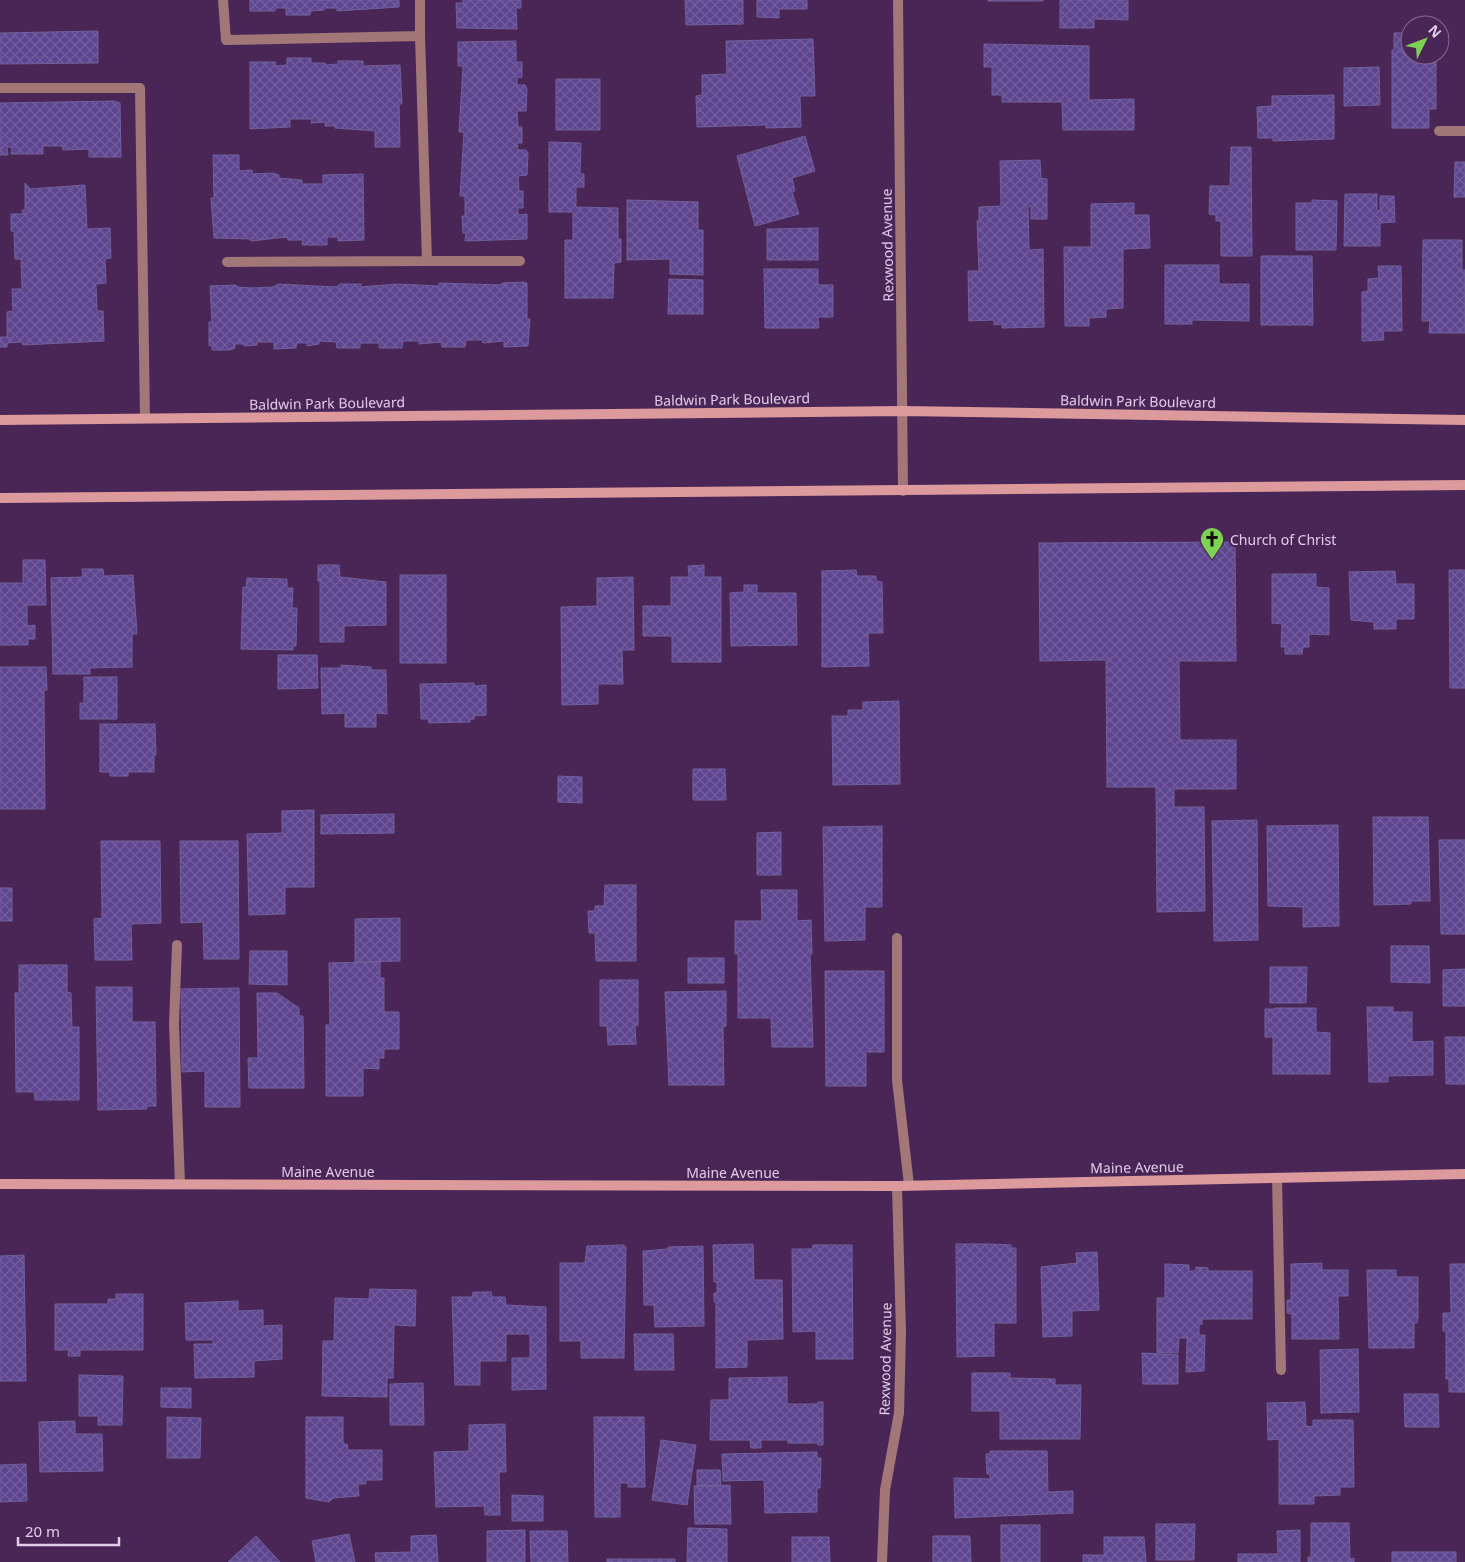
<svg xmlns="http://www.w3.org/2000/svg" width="1465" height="1562" font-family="'Noto Sans',sans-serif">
<defs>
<pattern id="building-cross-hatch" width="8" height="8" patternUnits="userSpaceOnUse" patternTransform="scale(1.25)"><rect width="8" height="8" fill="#5d458f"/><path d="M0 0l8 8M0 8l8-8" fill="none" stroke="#745e9f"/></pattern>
</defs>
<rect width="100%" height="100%" fill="#492656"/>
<path fill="url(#building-cross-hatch)" stroke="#71609a" d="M250,0H399V7L337,11V8H325L324,10L311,11L310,15H286V8H275V11H250Z
M463,0H521V8H516L517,29L457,28L456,3H463Z
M685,0H743V24L686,25Z
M757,0H807V9H779V18L757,17Z
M988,0H1043V1H988Z
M1060,0H1128V20L1094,19V28H1060Z
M98,31V63L0,64V33Z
M1394,33H1410V55H1436V109H1429V128H1392V50H1394Z
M813,39L815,96H800L801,127L766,128V125L697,127L696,96L702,95V75L727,74L726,41Z
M516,41V62H522V77L517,78V85H525L527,89L526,111H517L518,127H522V143H517L518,150H526L528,153L527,175L518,176L519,191H523V208H518V215L527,214V239L465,241L466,233H463L462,216H465V196H460L464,132H459L463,66H458V42Z
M984,44L1089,46V100L1134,99V130H1063L1062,102H1002V95H992V67H984Z
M287,58H311V63H325V65L338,64V61H363V66L400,65L402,104H399L400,147H375V131L335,128V126H325V122L311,123L312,119H290V127L250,129V62H276L275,66L287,65Z
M1379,67L1380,105L1344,106V68Z
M556,79H600V130H556Z
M1334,95V139L1273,141V138H1258L1257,107L1272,106V96Z
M114,101L120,103L121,157H89V149L63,150L62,146H43V154H11L12,147H7L8,155H0V103Z
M805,136L815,171L792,178L795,191L792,192L799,214L755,226L737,156Z
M549,142L581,143L580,174H584V187H576V207L618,208V239H621V262L614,263L613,298H565V240H573V212H549Z
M1231,147H1251L1252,256H1221V221H1216V215L1209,214L1210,186H1230Z
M213,155H239V171L252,170V174L273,173L279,175V178L302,180V184H323V175L363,174L364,240L338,241V237H327V245H302L303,240H288L287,237L251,241L250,239L214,238L211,198H214Z
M1040,160L1041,178L1047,179V219H1031V206H1028L1029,250L1043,249L1044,327L1002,328V324L994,325V320L969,321L968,271H979L977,221H979V207L1001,206L1000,161Z
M1455,162H1465V197H1454Z
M25,183L30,189L85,185L87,229L110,228L111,258L105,259L106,283L96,284L97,311H103L104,341L23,345L22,342L7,343V347H0V337H7V312L13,311L12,289H22L21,259H15L14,231H11V214H23L22,210H25Z
M1345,194H1377V210L1380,211V196H1394L1395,222L1380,223V246H1344Z
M627,200L698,202V230H703V275L670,274V259L627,260Z
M1312,200L1337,201L1336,250H1296V203H1312Z
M1134,203V215H1149L1150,248L1123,249V308L1106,309V317L1089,318V326H1065L1064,247H1091V204Z
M818,228V260H767V229Z
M1423,240H1462V270H1465V333H1429L1430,321H1422Z
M1261,256H1312L1313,325H1261Z
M1165,265H1219V284H1249V321L1192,320V324H1165Z
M1378,266H1401L1402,331H1383L1384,340L1362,341V292L1368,291V279L1379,278Z
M764,269H818V285H833V317H818L819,328H765Z
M669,279L703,280V314H668Z
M523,282L527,283V319H530L528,346L504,347V341L483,343L482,340H466L465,347H442L441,342L419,344V341H403L402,348H379V343H360V348H337L336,342L319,341V344L307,346V343H297L296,348L274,349V342H257V345L244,346V344H235V348L230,350H212V345L209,346V322H212L210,286L236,285L237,287L252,288L273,287L278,284L336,287L340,284H361V287L397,284L439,286V283L502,285V283Z
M1235,542L1236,661H1179L1180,740H1236V789H1174V807H1204L1205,911L1157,912L1156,787H1107L1106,660L1040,661L1039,543Z
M23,560H45L46,605H27V626L35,625V639H28V645H0V583H23Z
M318,565H339L340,577L386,582V625L344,626V642H320V581H318Z
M704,565V577H721V662H672V636H643V606H671V577H689L688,566Z
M82,569H103L104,576L133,575L137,634H132V667L90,668V674H53L51,578L83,577Z
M856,570L857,576H876V581L882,582L883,633H868L869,666L822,667V571Z
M1449,570H1465V688H1450Z
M1395,571L1396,584H1414V619H1396V629H1374V622L1351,620L1349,572Z
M1272,574H1316V587L1329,588V635L1309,634V647H1303L1302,654H1285V647H1281L1282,624L1272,623Z
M400,575H446V663H400Z
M633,577L634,650H622L623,684H598V704L562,705L561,607L597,606V578Z
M247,578L287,579V588H293L292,608H297L296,646H293V650L241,649L243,587L246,588Z
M744,585H757V593H796L797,645L731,646L730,593L744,592Z
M278,655H317L318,688L278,689Z
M341,665L371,667V670H386L387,714L376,713V727H345V713L322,714L321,668H341Z
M0,667H46L47,690H44L45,809H0Z
M84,677H117V719H80V703H84Z
M474,683V686L486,685V715L474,716V719H470V722L429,723L428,719H421L420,684Z
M899,701L900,784L833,785L832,716H848V710H863V702Z
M100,724H155L156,755H154V772H128V776H110V772H100Z
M693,769H725L726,800H693Z
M558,776L582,777V803L558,802Z
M314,810V887H285V914L249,915L247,834L282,833V811Z
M394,814V833L321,834V815Z
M1373,817H1428L1430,901H1411V904L1374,905Z
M1257,820L1258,940L1214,941L1212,821Z
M1338,825L1339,926L1303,927V907L1268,906L1267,826Z
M882,826V907H865V940L825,941L823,827Z
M781,832V875H757V833Z
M1439,840H1465V934H1441Z
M101,841H160L161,923L131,924L132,960H95L94,919L102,918Z
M180,841H238L239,959H204L203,922L181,923Z
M605,885H636V961H596L595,933H589L588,911H595V906H604Z
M0,888H12V921H0Z
M761,890H797V921L811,920L812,954H810L813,1047H772L771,1018H738V954H735V921H762Z
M400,918V961L355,962V919Z
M1391,946H1429L1430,983L1391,982Z
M250,951H287V985L249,984Z
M688,958H724V983H688Z
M380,962V978H384V1012H399V1049H384V1058H379V1069L363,1068V1096H326V1025H330L329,963Z
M19,965H67V992L71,993L72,1027H79V1100H35L34,1092H16L15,993H19Z
M1270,967H1307L1306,1003H1270Z
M1465,969V1006H1443V970Z
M825,971H884V1052H866V1086H826Z
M600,980H638V1026L635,1025L636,1044L608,1045L607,1026H600Z
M96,987H132V1022H155L156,1106H147V1109L98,1110Z
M239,988L240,1107H205V1071L182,1072L181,989Z
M726,991V1026L723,1027L724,1085H669L665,992Z
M257,993H277L299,1008V1016H303L304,1088H249L248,1058H258Z
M1367,1007H1393V1012H1412V1042L1433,1041V1075L1388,1076V1082H1369Z
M1275,1008H1316V1032L1330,1033V1074H1273V1037H1265V1009H1275Z
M1445,1037H1465V1084H1446Z
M753,1244L754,1280H782L783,1339L747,1340V1367L716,1368V1302H714V1293H717V1282H714L713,1245Z
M956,1244H990L1011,1245V1248H1016V1323H994V1356L957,1357Z
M623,1245L626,1247L624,1358H581V1341H560V1263H585L587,1246Z
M813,1245H852L853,1359H816V1331L793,1332L792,1249H812Z
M703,1246L704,1326L655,1327L654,1305H644L643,1251L668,1249V1247Z
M1097,1252L1099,1310L1072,1311V1336L1043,1337L1041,1267L1077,1263L1076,1253Z
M24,1255L26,1381H0V1256Z
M1322,1263V1270H1348V1296H1338L1339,1339H1292V1314L1287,1313V1300H1291V1264Z
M1165,1264L1189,1265V1271H1195L1196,1267L1208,1268V1271H1252V1319H1202V1324H1199V1335H1205L1204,1371L1186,1372L1187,1338H1179L1178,1353H1157V1298H1165Z
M1450,1264H1465V1392H1449V1379H1446V1331H1443V1313H1451Z
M1367,1270H1396V1277H1418V1317L1417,1323H1414V1348H1369Z
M370,1289L416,1290L415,1326L394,1325L393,1378H387V1397L322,1396L323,1341H334L335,1298L369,1299Z
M473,1292H491L492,1297H505L506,1305L546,1307V1389L512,1390V1358H530V1334H506V1361H480V1385H455L452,1297H472Z
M116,1294H143V1350H80V1356H68L69,1350H55V1304H108V1299H116Z
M238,1301V1311L263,1310V1326L282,1325V1359L254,1361V1377L195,1378L194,1344H213V1340H186L185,1303Z
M634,1334H673L674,1370H635Z
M1358,1349L1359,1412L1321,1413L1320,1350Z
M1142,1353L1178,1355V1384H1143Z
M972,1373H1010V1378L1055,1379V1385H1081L1080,1439H1000V1411H972Z
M79,1375L123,1376L122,1425H98V1416H79Z
M787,1377V1404H817L818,1402H823V1445H818V1443H788V1440H761V1448H751L750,1440H710L711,1400H729V1378Z
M423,1383L424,1425H390V1384Z
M161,1388H191V1408L161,1407Z
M1404,1394H1438L1439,1427H1405Z
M1305,1402L1306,1426L1313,1427V1420H1353L1354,1487H1340V1495L1314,1496V1504H1279V1439L1268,1440L1267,1403Z
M167,1417L201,1418L200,1458H167Z
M306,1417H343V1444H347L348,1450H382V1480H366V1484H358L359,1496L333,1498L329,1502L306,1498Z
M594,1417H644L645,1487H628V1483H620V1517H595Z
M75,1421V1434H102L103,1471L40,1472L39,1422Z
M505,1424L506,1472H499L500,1515H485L484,1506L436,1507L434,1452L469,1451V1425Z
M661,1440L696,1445L687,1505L652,1500Z
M990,1451H1047L1048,1492L1073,1491V1513L955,1518L954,1478L990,1479V1474H987L986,1454H990Z
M817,1452V1458H821L820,1488H817V1512L765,1513L764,1480L723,1481L722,1454Z
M26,1464L27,1501L0,1502V1465Z
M697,1470H720L721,1486H697Z
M730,1485L731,1524H695L694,1486Z
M512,1495L543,1496V1521H512Z
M1311,1523H1349L1350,1559L1354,1558V1562H1308V1557H1311Z
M1156,1524H1195L1194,1560H1156Z
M1001,1525H1040V1562H1001Z
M688,1528L727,1529V1562H687Z
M525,1530V1562H487V1531Z
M1300,1530V1562H1238V1554H1278L1277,1531Z
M530,1531H567L568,1562H531Z
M349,1534L355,1562H316L312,1541Z
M436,1535L438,1562H376L375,1553L411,1552V1536Z
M256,1536L280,1562H228Z
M933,1536H970L971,1562H933Z
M792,1537H829L830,1562H792Z
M1104,1537H1144L1146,1562H1083V1555H1104Z
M1392,1552H1456V1562H1392Z
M607,1559H675V1562H607Z"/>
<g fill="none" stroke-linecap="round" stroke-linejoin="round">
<path stroke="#a17778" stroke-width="10" d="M223,0L226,40L420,36L427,261H520
M420,36V0
M0,88H140L145,418
M1439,131H1465
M227,262L427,261
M897,938V1080L909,1185
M177,945L174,1024L180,1184
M1277,1178L1281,1370"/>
<path stroke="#a17778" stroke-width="10" d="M898,0L903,491
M882,1562L885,1490L899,1413L901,1333L897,1186"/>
<path stroke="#dc9a9c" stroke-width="10" d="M0,420L903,411L1465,420
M0,498L1465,485
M0,1184L897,1186L1465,1174"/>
</g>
<defs>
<g id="church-pin" transform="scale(1.25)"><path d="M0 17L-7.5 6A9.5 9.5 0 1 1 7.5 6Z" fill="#7dd153" stroke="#492656"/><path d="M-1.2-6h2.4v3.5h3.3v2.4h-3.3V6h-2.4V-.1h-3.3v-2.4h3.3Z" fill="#111"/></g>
</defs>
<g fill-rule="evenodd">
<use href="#church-pin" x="1212" y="539"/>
</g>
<g text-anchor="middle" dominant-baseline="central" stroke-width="4.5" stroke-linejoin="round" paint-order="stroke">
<g font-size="14" fill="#e0cbe8" stroke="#492656">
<text transform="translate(887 245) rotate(-91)">Rexwood Avenue</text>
<text transform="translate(732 399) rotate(-1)">Baldwin Park Boulevard</text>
<text transform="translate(1138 401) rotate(1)">Baldwin Park Boulevard</text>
<text transform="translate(327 403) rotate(-1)">Baldwin Park Boulevard</text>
<text transform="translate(1137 1167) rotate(-1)">Maine Avenue</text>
<text x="328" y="1171">Maine Avenue</text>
<text x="733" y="1172">Maine Avenue</text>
<text transform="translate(885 1359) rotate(-89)">Rexwood Avenue</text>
</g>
<g font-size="14" fill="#e0cbe8" stroke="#492656" text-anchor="start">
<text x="1230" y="539">Church of Christ</text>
</g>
</g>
<g transform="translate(1425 40) rotate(48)"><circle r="24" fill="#492656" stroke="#856890"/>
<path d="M0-4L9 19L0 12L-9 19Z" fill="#7dd153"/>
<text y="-8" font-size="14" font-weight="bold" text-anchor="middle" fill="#e0cbe8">N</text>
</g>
<path d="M18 1537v8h101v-8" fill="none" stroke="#e0cbe8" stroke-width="2.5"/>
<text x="25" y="1537" font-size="15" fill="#e0cbe8" stroke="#492656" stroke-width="4" paint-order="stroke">20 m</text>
</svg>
